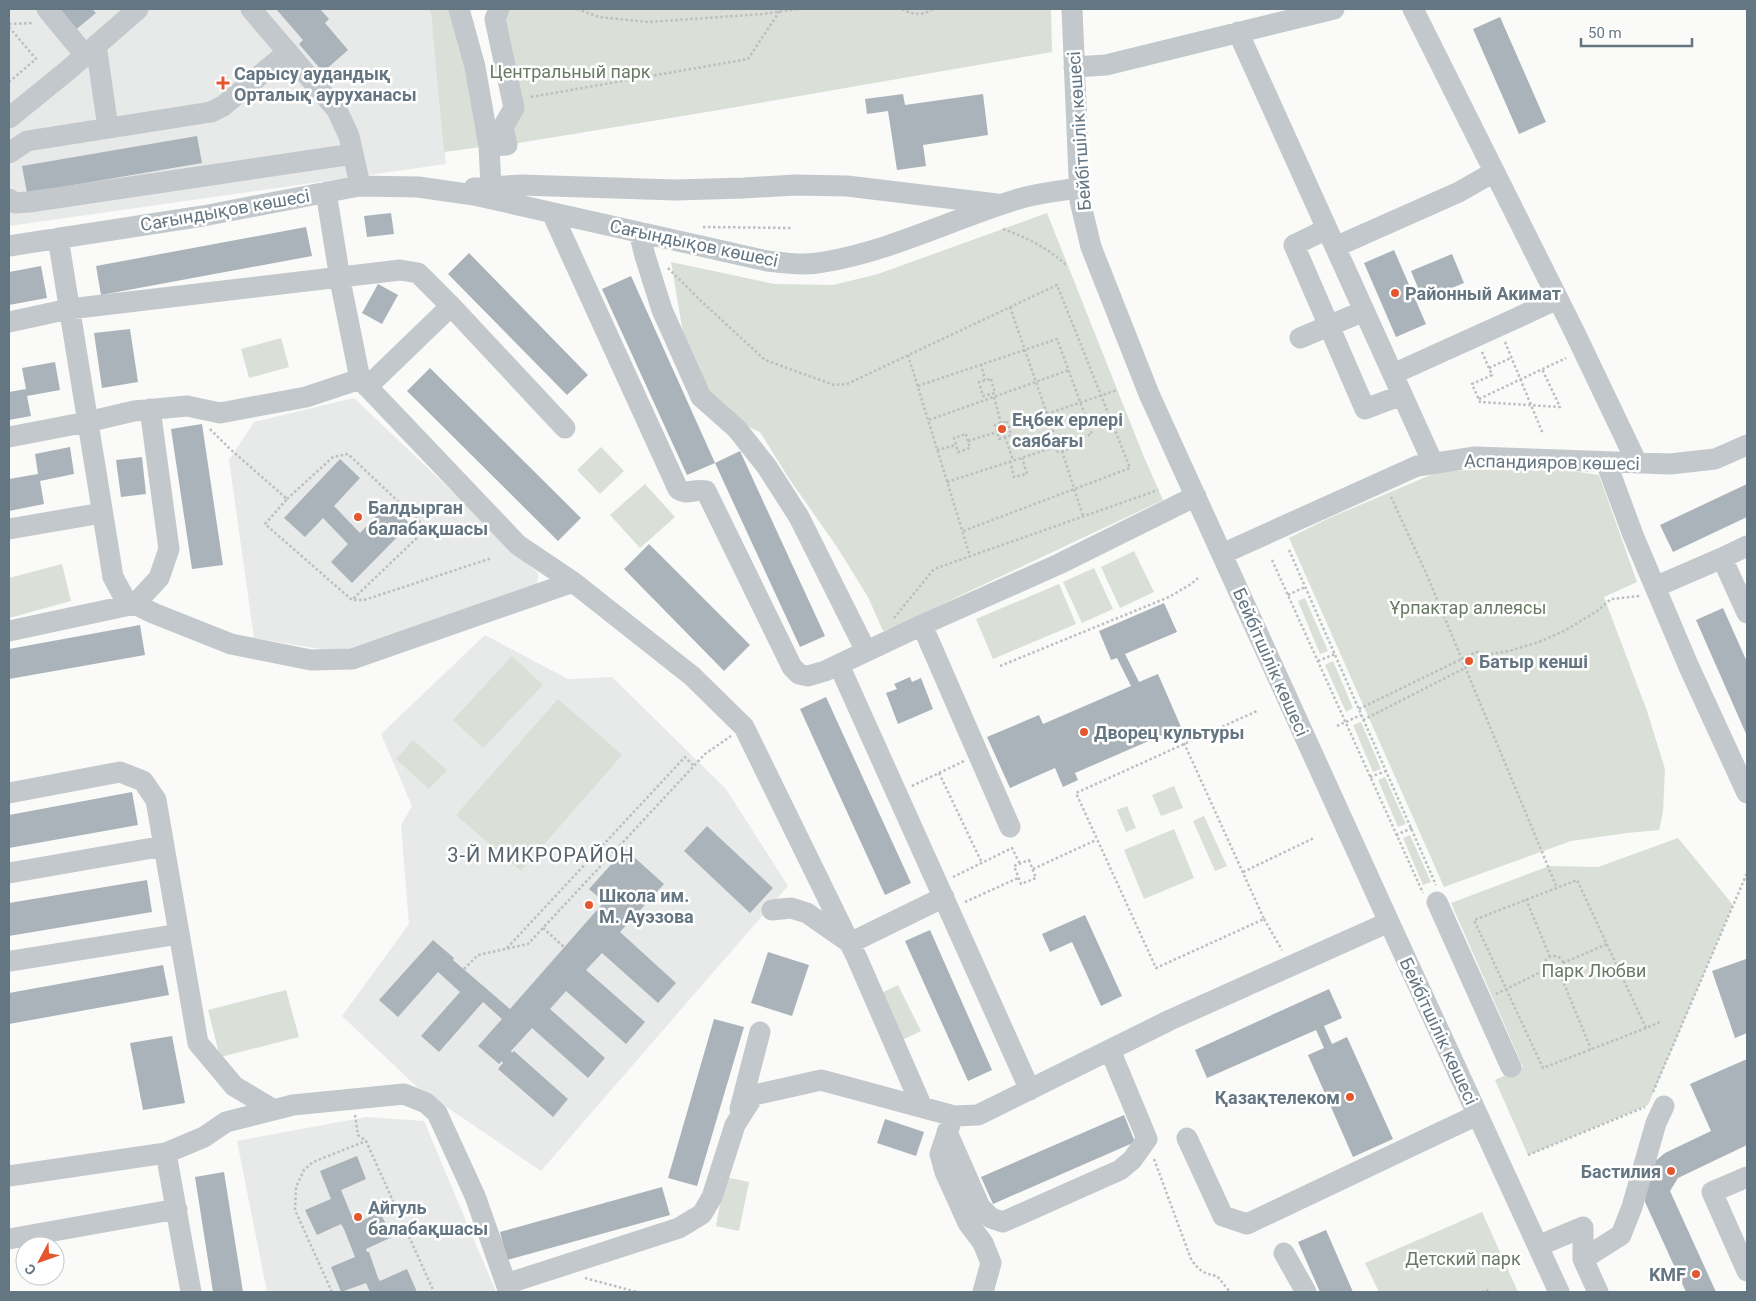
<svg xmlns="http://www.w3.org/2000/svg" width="1756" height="1301" font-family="Roboto,sans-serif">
<rect width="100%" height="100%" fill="#fafaf8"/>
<path fill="#e8e9e9" d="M9,9H428L431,13L446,164L9,226Z
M354,398L538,573L537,586L338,652L254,638L229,460L254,422Z
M485,635L568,679L612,677L726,789L788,886L541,1171L417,1087L342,1016L409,924L401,825L412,806L381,734Z
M366,1117L424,1121L496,1292H267L237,1141Z"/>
<path fill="#dadfd7" d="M428,9H459L489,146L444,152L431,13Z
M499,9H1051L1052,52L719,110L507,145L513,107Z
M1047,213L1144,457L1163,500L953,599L907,623L883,631L868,597L837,547L790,480L760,432L735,421L707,393L684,339L671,262L774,284L833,285L878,274Z
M281,338L289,367L249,378L241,349Z
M601,447L624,471L600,494L577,470Z
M1551,468L1599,475L1637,582L1604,597L1647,711L1665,769L1663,812L1659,830L1627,833L1571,841L1444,887L1289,538L1327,519L1440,471Z
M645,484L675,517L640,548L610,515Z
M1134,551L1154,592L1120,608L1101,567Z
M62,564L71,601L9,618V578Z
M1094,568L1113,609L1082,623L1063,582Z
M1059,584L1076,624L993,659L976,619Z
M1305,598L1328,651L1320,654L1298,601Z
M512,656L543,685L483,748L453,720Z
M1333,661L1353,708L1346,712L1325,665Z
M558,699L622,755L521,871L456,815Z
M1361,722L1381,769L1373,772L1353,725Z
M413,740L447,770L429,789L396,759Z
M1385,777L1406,824L1398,827L1378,780Z
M1174,786L1183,808L1161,816L1152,795Z
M1127,806L1136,828L1126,832L1117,810Z
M1204,816L1227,866L1215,871L1193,821Z
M1174,829L1194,878L1144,899L1124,850Z
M1410,835L1431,882L1423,885L1403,838Z
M1678,838L1733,905L1648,1105L1528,1155L1495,1080L1523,1067L1451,903L1549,866L1598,867Z
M898,985L921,1031L902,1040L879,994Z
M286,990L299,1037L220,1057L208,1010Z
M725,1177L749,1182L739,1231L716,1226Z
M1482,1212L1518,1292H1379L1365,1263Z"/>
<path fill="#aab3b9" d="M55,9H92L96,13L74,31Z
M276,9H320L329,19L325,23L348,50L323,72L299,44L303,40Z
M1500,17L1546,122L1519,134L1473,29Z
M903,94L905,105L983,94L988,135L923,145L926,166L897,170L888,111L867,114L865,99Z
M197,136L202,163L27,193L22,166Z
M391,213L394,234L367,237L364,216Z
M306,227L312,256L101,295L96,266Z
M1394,250L1426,324L1396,337L1364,263Z
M469,253L588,375L567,395L448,274Z
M1452,254L1464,283L1423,300L1411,271Z
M41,266L47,298L9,305V272Z
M631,276L715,463L740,451L825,636L800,647L715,463L687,475L602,289Z
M378,284L398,295L382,324L362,313Z
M130,329L138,382L102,388L94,333Z
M55,362L60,390L27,396L31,416L9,420V392L26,389L22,368Z
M430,368L581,518L558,541L407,391Z
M202,424L223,565L192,569L171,429Z
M70,447L74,474L40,481L44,504L9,511V479L38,474L35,454Z
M142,457L146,494L121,497L116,460Z
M340,459L360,478L334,506L360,533L389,503L410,524L352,583L331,562L348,544L323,518L305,537L284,518Z
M1747,484V517L1673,552L1660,525Z
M649,544L750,645L724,671L624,569Z
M1164,603L1177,632L1125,654L1139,682L1158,674L1181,727L1075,773L1078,780L1063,787L1055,768L1010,788L987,737L1039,715L1043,724L1131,686L1117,658L1111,660L1099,631Z
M1723,608L1747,662V736L1696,620Z
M140,625L145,655L9,679V649Z
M910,677L912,682L921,678L933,709L898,724L886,693L897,689L894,684Z
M826,697L911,883L885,895L800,709Z
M132,792L138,825L9,848V815Z
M707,826L773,888L750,913L684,851Z
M625,849L664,884L620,932L676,983L658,1003L602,953L586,970L645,1022L626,1044L566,991L550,1009L605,1058L588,1078L532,1028L511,1051L512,1053L514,1051L568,1099L553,1117L498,1069L503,1063L502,1061L499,1064L478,1046L502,1019L483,1002L439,1052L421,1036L460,992L438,972L398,1017L379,1000L433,940L454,958L453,960L510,1009L604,902L589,889Z
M147,880L152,912L9,936V903Z
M1085,915L1122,996L1101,1006L1072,942L1050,952L1042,934Z
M930,930L992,1070L968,1081L905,941Z
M768,952L809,965L792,1016L751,1003Z
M1746,959L1747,1033L1735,1038L1712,971Z
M163,965L169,995L9,1024V993Z
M1329,989L1342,1018L1324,1026L1332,1044L1347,1037L1393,1139L1353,1157L1308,1055L1324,1048L1316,1030L1207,1078L1195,1050Z
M714,1019L744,1027L697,1186L668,1178Z
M172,1036L185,1103L143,1110L130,1043Z
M1747,1059V1145L1678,1178L1670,1191L1716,1292H1686L1645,1202L1646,1180L1653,1163L1665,1153L1711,1131L1690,1084Z
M1124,1115L1135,1142L993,1204L981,1177Z
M885,1119L924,1132L916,1156L877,1143Z
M357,1156L366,1179L341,1190L355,1224L380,1212L392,1237L366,1249L367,1252H369L378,1278L380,1281L407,1269L417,1292H370L366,1283L341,1292L331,1267L355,1257L344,1229L341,1224L317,1235L305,1210L331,1199L320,1171Z
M224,1172L243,1292H213L195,1177Z
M662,1187L670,1215L507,1260L500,1232Z
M1326,1230L1353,1292H1320L1298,1242Z"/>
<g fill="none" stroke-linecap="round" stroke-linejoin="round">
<path stroke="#bbbfc2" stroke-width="2.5" stroke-dasharray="2.5 2.5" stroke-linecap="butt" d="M577,9L599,17L649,22L762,14L798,9
M902,9C913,15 922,16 933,9
M9,24L34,23
M9,27L36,59L9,82
M531,97L748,59L781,9
M703,227L791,228
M1003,229C1027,238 1049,248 1067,266
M668,268L700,300L765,360L834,385L847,384L1057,285L1130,468L963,531
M1010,307L1055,437
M1505,342L1543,434
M1482,352L1492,375L1472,384L1480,402L1560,407L1542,369
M908,355L970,556
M981,364L985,380
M1489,368L1511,358
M991,379L995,393L983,396L979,382Z
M918,386L1057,339L1092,434L1067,442
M994,397L1001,423
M1479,399L1566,358
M929,420L1069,370
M1007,421L1011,435L999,439L995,425Z
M1009,427L1117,390
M210,429L229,448L287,499L265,524L352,600H364L492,558
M966,434L970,448L958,452L954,438Z
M1065,435L1069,449L1056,452L1052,438Z
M1005,437L1013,460
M968,441L997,432
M937,450L956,445
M1062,451L1083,516
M1010,461L1014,477L1027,474L1022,458
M947,482L1055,447
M1391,497L1426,573L1557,888
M287,499L333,457L348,454L420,522L422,533L353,599
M1289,550L1436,885
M1272,560L1423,893
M1288,595L1305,587
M894,618L934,569L1158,490
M1318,661L1335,654
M1000,666L1169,597L1191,584L1198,578
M1359,709L1476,652L1490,654L1509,651L1539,642L1566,630L1597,611L1611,599L1640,596
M1363,720L1465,668
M1337,726L1361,715
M1184,743L1264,919L1156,968L1076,793L1257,711
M939,773L982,863
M1370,777L1386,771
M912,786L964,761
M1396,835L1412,828
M1029,860L1036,878L1021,884L1014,866Z
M1033,869L1096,840
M1243,872L1314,838
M953,877L1012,848L1020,864
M1526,899L1550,957
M965,902L1018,878
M1264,919L1282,950
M543,928L564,947
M507,948L685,757L694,766
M1544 966a10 10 0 1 1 20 0a10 10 0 1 1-20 0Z
M1563,963L1607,944
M464,969L478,955L528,944L705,754L731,736
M1560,974L1591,1049
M1496,994L1545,970
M1646,1028L1577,880L1474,920L1543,1068L1646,1028L1662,1021
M1653,1092L1747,873
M355,1115L358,1135L366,1141L434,1292
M1528,1155L1645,1107
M1154,1159L1191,1259C1198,1270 1204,1274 1217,1276L1230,1292
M585,1278L637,1292
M332,1292L295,1210L296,1187L304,1170L313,1162L366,1141
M1482,1292L1487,1290L1488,1292"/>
<path stroke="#c3c8cc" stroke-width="21" d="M47,9L85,55
M251,9L337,110L349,136L358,176
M459,9L475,67L489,146L491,187
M1072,9L1080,201L1091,247L1149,394L1389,922L1559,1292
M1413,9L1574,331L1637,463
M1238,32L1433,463
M96,45L108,128
M1074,67L1106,65L1334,9
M9,118L67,71L138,9
M489,146L507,145L503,127L514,108L495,19L499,9
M9,153L27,141L211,112L223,106L288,52
M474,188L521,185L676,190L744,188L795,185L847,186L997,204
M326,192L341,285L360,379L518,545L573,582L692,676L744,727L857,958L922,1107
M9,199L15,203L29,202L353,154
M552,213L678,489C687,496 695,488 706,491L792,667L799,674L808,676L825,671L922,625L1059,564L1196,496
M1327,229L1294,245L1365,409L1402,395
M639,232L645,256L662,310L701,397L737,429L767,467L799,517L866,651
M58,238L113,577L125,599L153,613L231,644L311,660L352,659L573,582
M9,246L203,216L359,186L418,187L474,195L767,261C785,263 805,266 824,262C890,251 951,220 1015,200C1036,193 1058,191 1079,188
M1335,247L1459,192L1494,172
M9,322L69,309L400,270L418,273L451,306
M1300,338L1364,311
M1393,374L1519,317L1557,299
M367,387L451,306L565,428
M9,437L87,422L134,411L187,406L220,413L306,397L360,379
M1606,462L1633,535L1689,667L1747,793
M9,529L102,513
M1747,546L1722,558L1747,613
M1222,554L1417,466L1475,457L1670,464L1715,459L1747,445
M1655,587L1722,558
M922,625L1010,827
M9,631L135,604L159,578L169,549L150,409
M839,665L1030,1090
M9,793L120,772L143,781L156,800L198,1043L234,1086L274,1110
M9,873L164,846
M1437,902L1511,1067
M772,910L791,908L807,913L850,943L944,897
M11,961L179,934
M740,1109L760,1032
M950,1125L940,1154L945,1172L968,1223L983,1243L991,1263L983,1292
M947,1132L980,1207L991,1218L1003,1222L1120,1170L1132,1160L1147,1139L1110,1050
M1187,1138L1223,1216L1247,1224L1477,1115
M166,1153L191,1292
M9,1176L166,1153L204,1137L226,1122L293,1105L404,1094L426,1103L437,1113L475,1196L509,1292
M1747,1177L1712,1192L1747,1271
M9,1239L177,1209
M1538,1246L1583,1227V1259L1598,1292
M1284,1253L1306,1292
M1583,1259L1621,1235L1632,1207L1656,1123L1664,1106
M506,1284L679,1228L702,1214L712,1197L735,1125L754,1095L821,1080L954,1116L978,1115L1170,1020L1389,922"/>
</g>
<g fill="#e4572e" stroke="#fff" stroke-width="2">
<path d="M220.5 75.5h5v5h5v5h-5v5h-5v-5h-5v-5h5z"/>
<circle cx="1395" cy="293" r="5"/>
<circle cx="1002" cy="429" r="5"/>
<circle cx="358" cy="517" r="5"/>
<circle cx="1469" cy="661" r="5"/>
<circle cx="1084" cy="732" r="5"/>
<circle cx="589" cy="905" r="5"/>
<circle cx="1350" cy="1097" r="5"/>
<circle cx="1671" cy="1171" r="5"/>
<circle cx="358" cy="1217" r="5"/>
<circle cx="1696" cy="1274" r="5"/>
</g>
<g text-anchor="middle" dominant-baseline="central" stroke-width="5" stroke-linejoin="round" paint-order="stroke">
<g font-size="18" fill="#687a64" stroke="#fff">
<text x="570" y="71">Центральный парк</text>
<text x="1468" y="607">Ұрпактар аллеясы</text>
<text x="1594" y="970">Парк Любви</text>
<text x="1463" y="1258">Детский парк</text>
</g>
<g font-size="18" font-weight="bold" fill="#657683" stroke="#fff" text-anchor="start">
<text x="234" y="73">Сарысу аудандық<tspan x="234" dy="21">Орталық ауруханасы</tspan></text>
<text x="1405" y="293">Районный Акимат</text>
<text x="1012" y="419">Еңбек ерлері<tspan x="1012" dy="21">саябағы</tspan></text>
<text x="368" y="507">Балдырган<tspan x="368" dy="21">балабақшасы</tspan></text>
<text x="1479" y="661">Батыр кенші</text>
<text x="1094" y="732">Дворец культуры</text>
<text x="599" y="895">Школа им.<tspan x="599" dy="21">М. Ауэзова</tspan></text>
<text x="1340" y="1097" text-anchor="end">Қазақтелеком</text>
<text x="1661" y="1171" text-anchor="end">Бастилия</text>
<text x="368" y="1207">Айгуль<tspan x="368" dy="21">балабақшасы</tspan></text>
<text x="1686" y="1274" text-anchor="end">KMF</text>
</g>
<g font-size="18" fill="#657683" stroke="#fff">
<text transform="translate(1079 131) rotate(-94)">Бейбітшілік көшесі</text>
<text transform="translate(225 210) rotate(-10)">Сағындықов көшесі</text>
<text transform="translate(694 243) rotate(12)">Сағындықов көшесі</text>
<text transform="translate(1552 462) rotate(1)">Аспандияров көшесі</text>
<text transform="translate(1271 662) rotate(66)">Бейбітшілік көшесі</text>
<text transform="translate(1439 1031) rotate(65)">Бейбітшілік көшесі</text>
</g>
<g font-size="20" letter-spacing="1" fill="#57646e" stroke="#fff">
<text x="541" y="855">3-Й МИКРОРАЙОН</text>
</g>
</g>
<rect width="1756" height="1301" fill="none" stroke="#657683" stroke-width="20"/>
<g transform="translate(40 1261) rotate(229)"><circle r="24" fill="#ffffff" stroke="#c1c8cd"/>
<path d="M0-4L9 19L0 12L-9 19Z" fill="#e4572e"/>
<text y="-8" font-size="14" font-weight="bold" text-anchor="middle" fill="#657683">С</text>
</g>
<path d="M1581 38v8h111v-8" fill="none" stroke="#657683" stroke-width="2.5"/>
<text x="1588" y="38" font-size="15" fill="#657683" stroke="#ffffff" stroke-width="4" paint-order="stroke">50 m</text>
</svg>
